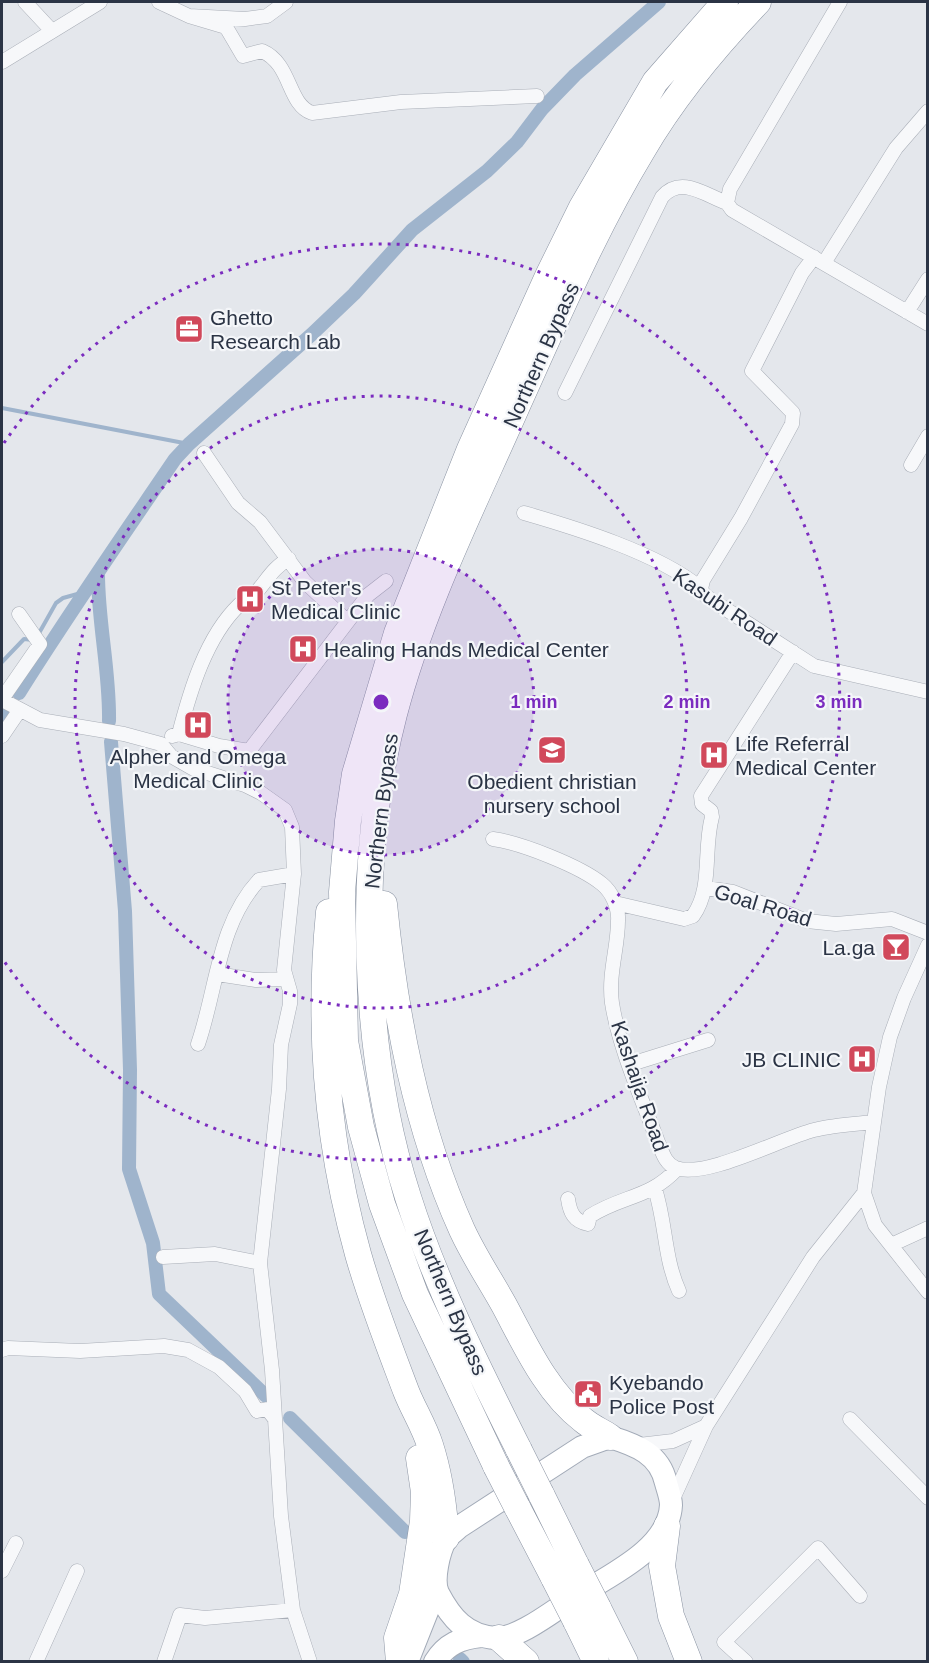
<svg xmlns="http://www.w3.org/2000/svg" width="929" height="1663" font-family="Helvetica,sans-serif">
<rect width="100%" height="100%" fill="#e4e7ec"/>
<g fill="none" stroke-linecap="round" stroke-linejoin="round">
<path stroke="#9fb4cc" stroke-width="4" d="M2,408L189,444
M38,635L56,603L63,598L81,593
M2,662L24,639L33,640"/>
<path stroke="#9fb4cc" stroke-width="14" d="M98,574C98,623 110,672 109,721
M19,693C69,613 122,537 175,459L189,444L311,335L354,294L412,230L487,171L517,142L542,109L575,75L659,2
M2,718L8,709
M111,742L125,911L130,1070L129,1169L153,1243L159,1294L266,1396
M290,1418L405,1532
M460,1659L463,1662"/>
<g stroke="#a9aeb7" stroke-width="15">
<path id="street" d="M25,2L52,31
M159,2L189,16L245,19L267,16L286,2
M840,2L730,189L727,203L732,210L928,324
M189,16L226,27L243,56L262,51C292,64 287,104 312,113L401,102L537,96
M2,62L100,2
M824,263L896,148L928,111
M907,312L928,279
M565,393L662,197C681,175 705,195 727,203
M204,453L238,503L260,522L305,582L347,621
M911,465L928,436
M524,513C576,528 657,553 699,587C702,590 703,594 707,597L814,666L928,692
M701,589L703,580L741,518L792,424L793,413L752,371L802,273L814,257
M2,699L40,644L19,614
M2,700L40,720L124,734L161,744L171,756L192,768L245,785L261,793L285,810L292,827L294,874L284,970L290,991V1004L281,1045L279,1089L260,1263L272,1370L281,1516L293,1610L310,1662
M179,734L219,746L249,751L368,595L386,581
M2,736L19,711
M172,736L179,734C190,691 206,637 239,605C243,601 249,599 254,595C266,582 273,567 289,559
M493,839C521,843 580,866 602,884C612,892 619,908 618,921C618,948 608,974 612,1003C619,1048 642,1099 658,1142C662,1151 665,1164 676,1168C705,1179 782,1138 814,1130C833,1125 854,1124 874,1122
M706,888L733,892L807,921L836,924L892,919L928,933
M615,903L684,919L693,916C713,888 703,850 712,817L711,811L702,804L701,796L793,652
M928,945L904,998L890,1037L879,1087L864,1193L875,1225L928,1292
M217,974L256,980L285,979
M198,1044C217,989 218,924 259,880L294,874
M631,1064L708,1040
M655,1189C666,1223 664,1258 679,1291
M568,1199C570,1213 574,1221 588,1224L590,1216C623,1195 649,1199 677,1169
M891,1245L928,1228
M163,1257L215,1254L260,1263
M2,1350L8,1348L80,1351L164,1346L188,1350L219,1367L245,1391L257,1411L267,1409L275,1419
M850,1419L928,1498
M639,1445L673,1441L706,1426
M672,1501L706,1426L813,1257L864,1193
M2,1571L16,1543
M36,1662L77,1571
M164,1662L180,1615L205,1618L293,1610
M746,1662L724,1642L818,1548L860,1596"/>
</g>
<g stroke="#a3abb8" stroke-width="24">
<path id="primary" d="M610,1437C636,1445 660,1454 666,1483C668,1490 671,1498 671,1505C669,1550 606,1577 572,1599C553,1611 518,1639 496,1638C466,1636 451,1618 438,1593C432,1580 439,1551 446,1539C449,1535 455,1531 459,1527L582,1447Z
M407,1662L436,1589
M435,1662C446,1644 461,1638 481,1636"/>
</g>
<g stroke="#8b94a3" stroke-width="27">
<path id="highway" d="M384,904C395,1015 416,1128 462,1230C474,1256 490,1280 504,1305C525,1344 547,1393 583,1420C591,1427 601,1431 610,1437
M329,912C318,1026 327,1143 358,1254C371,1300 389,1346 406,1391C413,1409 424,1426 430,1445C440,1476 444,1506 446,1538
M519,1450C478,1368 436,1285 408,1197C362,1054 356,859 394,714C422,607 473,506 517,406C556,320 593,232 642,151C674,96 715,47 758,2
M496,1466L415,1294L382,1204L361,1127L345,1041L342,892L348,821L355,774L397,633L470,449L548,276L582,207L655,82L725,2
M541,1494L576,1565
M517,1507L554,1578
M667,1526L662,1566L671,1616L689,1662
M598,1608L625,1662
M576,1621L596,1662
M499,1638L526,1662
M399,1662L397,1638L412,1594L423,1521L424,1492L419,1458"/>
</g>
<use href="#street" stroke="#f7f8fa" stroke-width="14"/>
<use href="#primary" stroke="#fff" stroke-width="22"/>
<use href="#highway" stroke="#fff" stroke-width="26"/>
<g stroke="#8b94a3" stroke-width="27" stroke-linecap="butt">
<path id="highway-bridge" d="M519,1450L541,1494
M496,1466L517,1507
M576,1565L598,1608
M554,1578L576,1621"/>
</g>
<use href="#highway-bridge" stroke="#fff" stroke-width="26"/>
</g>
<circle cx="381" cy="702" r="153" fill="#7b2cbf" fill-opacity=".12"/>
<g fill="none" stroke="#7b2cbf" stroke-width="3" stroke-dasharray="3 6">
<circle cx="381" cy="702" r="153"/>
<circle cx="381" cy="702" r="306"/>
<path d="M4 443A458 458 0 1 1 4 961"/>
</g>
<defs>
<g id="office-square" transform="scale(1.5)"><rect x="-9" y="-9" width="18" height="18" rx="4" fill="#d1495b" stroke="#f4f6f9"/><path d="M-6-3h4V-5.5h4V-3h4V5H-6ZM-1-4.5V-3h2v-1.5ZM-6 0V1H6V0Z" fill="#fff"/></g>
<g id="hospital-square" transform="scale(1.5)"><rect x="-9" y="-9" width="18" height="18" rx="4" fill="#d1495b" stroke="#f4f6f9"/><path d="M-5-5h3v3.5h4V-5h3V5h-3V1.5h-4V5h-3Z" fill="#fff"/></g>
<g id="school-square" transform="scale(1.5)"><rect x="-9" y="-9" width="18" height="18" rx="4" fill="#d1495b" stroke="#f4f6f9"/><path d="M0-5L7-2L0 1L-7-2ZM-4 1L0 2.5L4 1V4Q0 6-4 4Z" fill="#fff"/></g>
<g id="bar-square" transform="scale(1.5)"><rect x="-9" y="-9" width="18" height="18" rx="4" fill="#d1495b" stroke="#f4f6f9"/><path d="M-6-5H6L.8 .8V4.5H3.5V6h-7V4.5H-.8V.8Z" fill="#fff"/></g>
<g id="civic-square" transform="scale(1.5)"><rect x="-9" y="-9" width="18" height="18" rx="4" fill="#d1495b" stroke="#f4f6f9"/><path d="M-.6-6.5H3V-4.5H.6V-3L4-1V1h2V6H-6V1h2V-1L-.6-3ZM-1.2 2.5V6h2.4V2.5Z" fill="#fff"/></g>
</defs>
<g fill-rule="evenodd">
<use href="#office-square" x="189" y="329"/>
<use href="#hospital-square" x="250" y="599"/>
<use href="#hospital-square" x="303" y="649"/>
<use href="#hospital-square" x="198" y="725"/>
<use href="#school-square" x="552" y="750"/>
<use href="#hospital-square" x="714" y="755"/>
<use href="#bar-square" x="896" y="947"/>
<use href="#hospital-square" x="862" y="1059"/>
<use href="#civic-square" x="588" y="1394"/>
</g>
<g text-anchor="middle" dominant-baseline="central" stroke-width="4.5" stroke-linejoin="round" paint-order="stroke">
<g font-size="21" fill="#2b3445" stroke="#f4f6f9" text-anchor="start">
<text x="210" y="317">Ghetto<tspan x="210" dy="24">Research Lab</tspan></text>
<text x="271" y="587">St Peter's<tspan x="271" dy="24">Medical Clinic</tspan></text>
<text x="324" y="649">Healing Hands Medical Center</text>
<text x="735" y="743">Life Referral<tspan x="735" dy="24">Medical Center</tspan></text>
<text x="198" y="756" text-anchor="middle">Alpher and Omega<tspan x="198" dy="24">Medical Clinic</tspan></text>
<text x="552" y="781" text-anchor="middle">Obedient christian<tspan x="552" dy="24">nursery school</tspan></text>
<text x="875" y="947" text-anchor="end">La.ga</text>
<text x="841" y="1059" text-anchor="end">JB CLINIC</text>
<text x="609" y="1382">Kyebando<tspan x="609" dy="24">Police Post</tspan></text>
</g>
<g font-size="21" fill="#2b3445" stroke="#f4f6f9">
<text transform="translate(541 355) rotate(-66)">Northern Bypass</text>
<text transform="translate(725 607) rotate(34)">Kasubi Road</text>
<text transform="translate(381 811) rotate(-83)">Northern Bypass</text>
<text transform="translate(763 905) rotate(17)">Goal Road</text>
<text transform="translate(640 1086) rotate(71)">Kashaija Road</text>
<text transform="translate(451 1302) rotate(67)">Northern Bypass</text>
</g>
</g>
<circle cx="381" cy="702" r="9" fill="#7b2cbf" stroke="#f4f6f9" stroke-width="3"/>
<g font-size="18" text-anchor="middle" font-weight="bold" fill="#7b2cbf" stroke="#f4f6f9" stroke-width="4.5" stroke-linejoin="round" paint-order="stroke">
<text x="534" y="708">1 min</text>
<text x="687" y="708">2 min</text>
<text x="839" y="708">3 min</text>
</g>
<rect width="929" height="1663" fill="none" stroke="#2b3445" stroke-width="6"/>
</svg>
